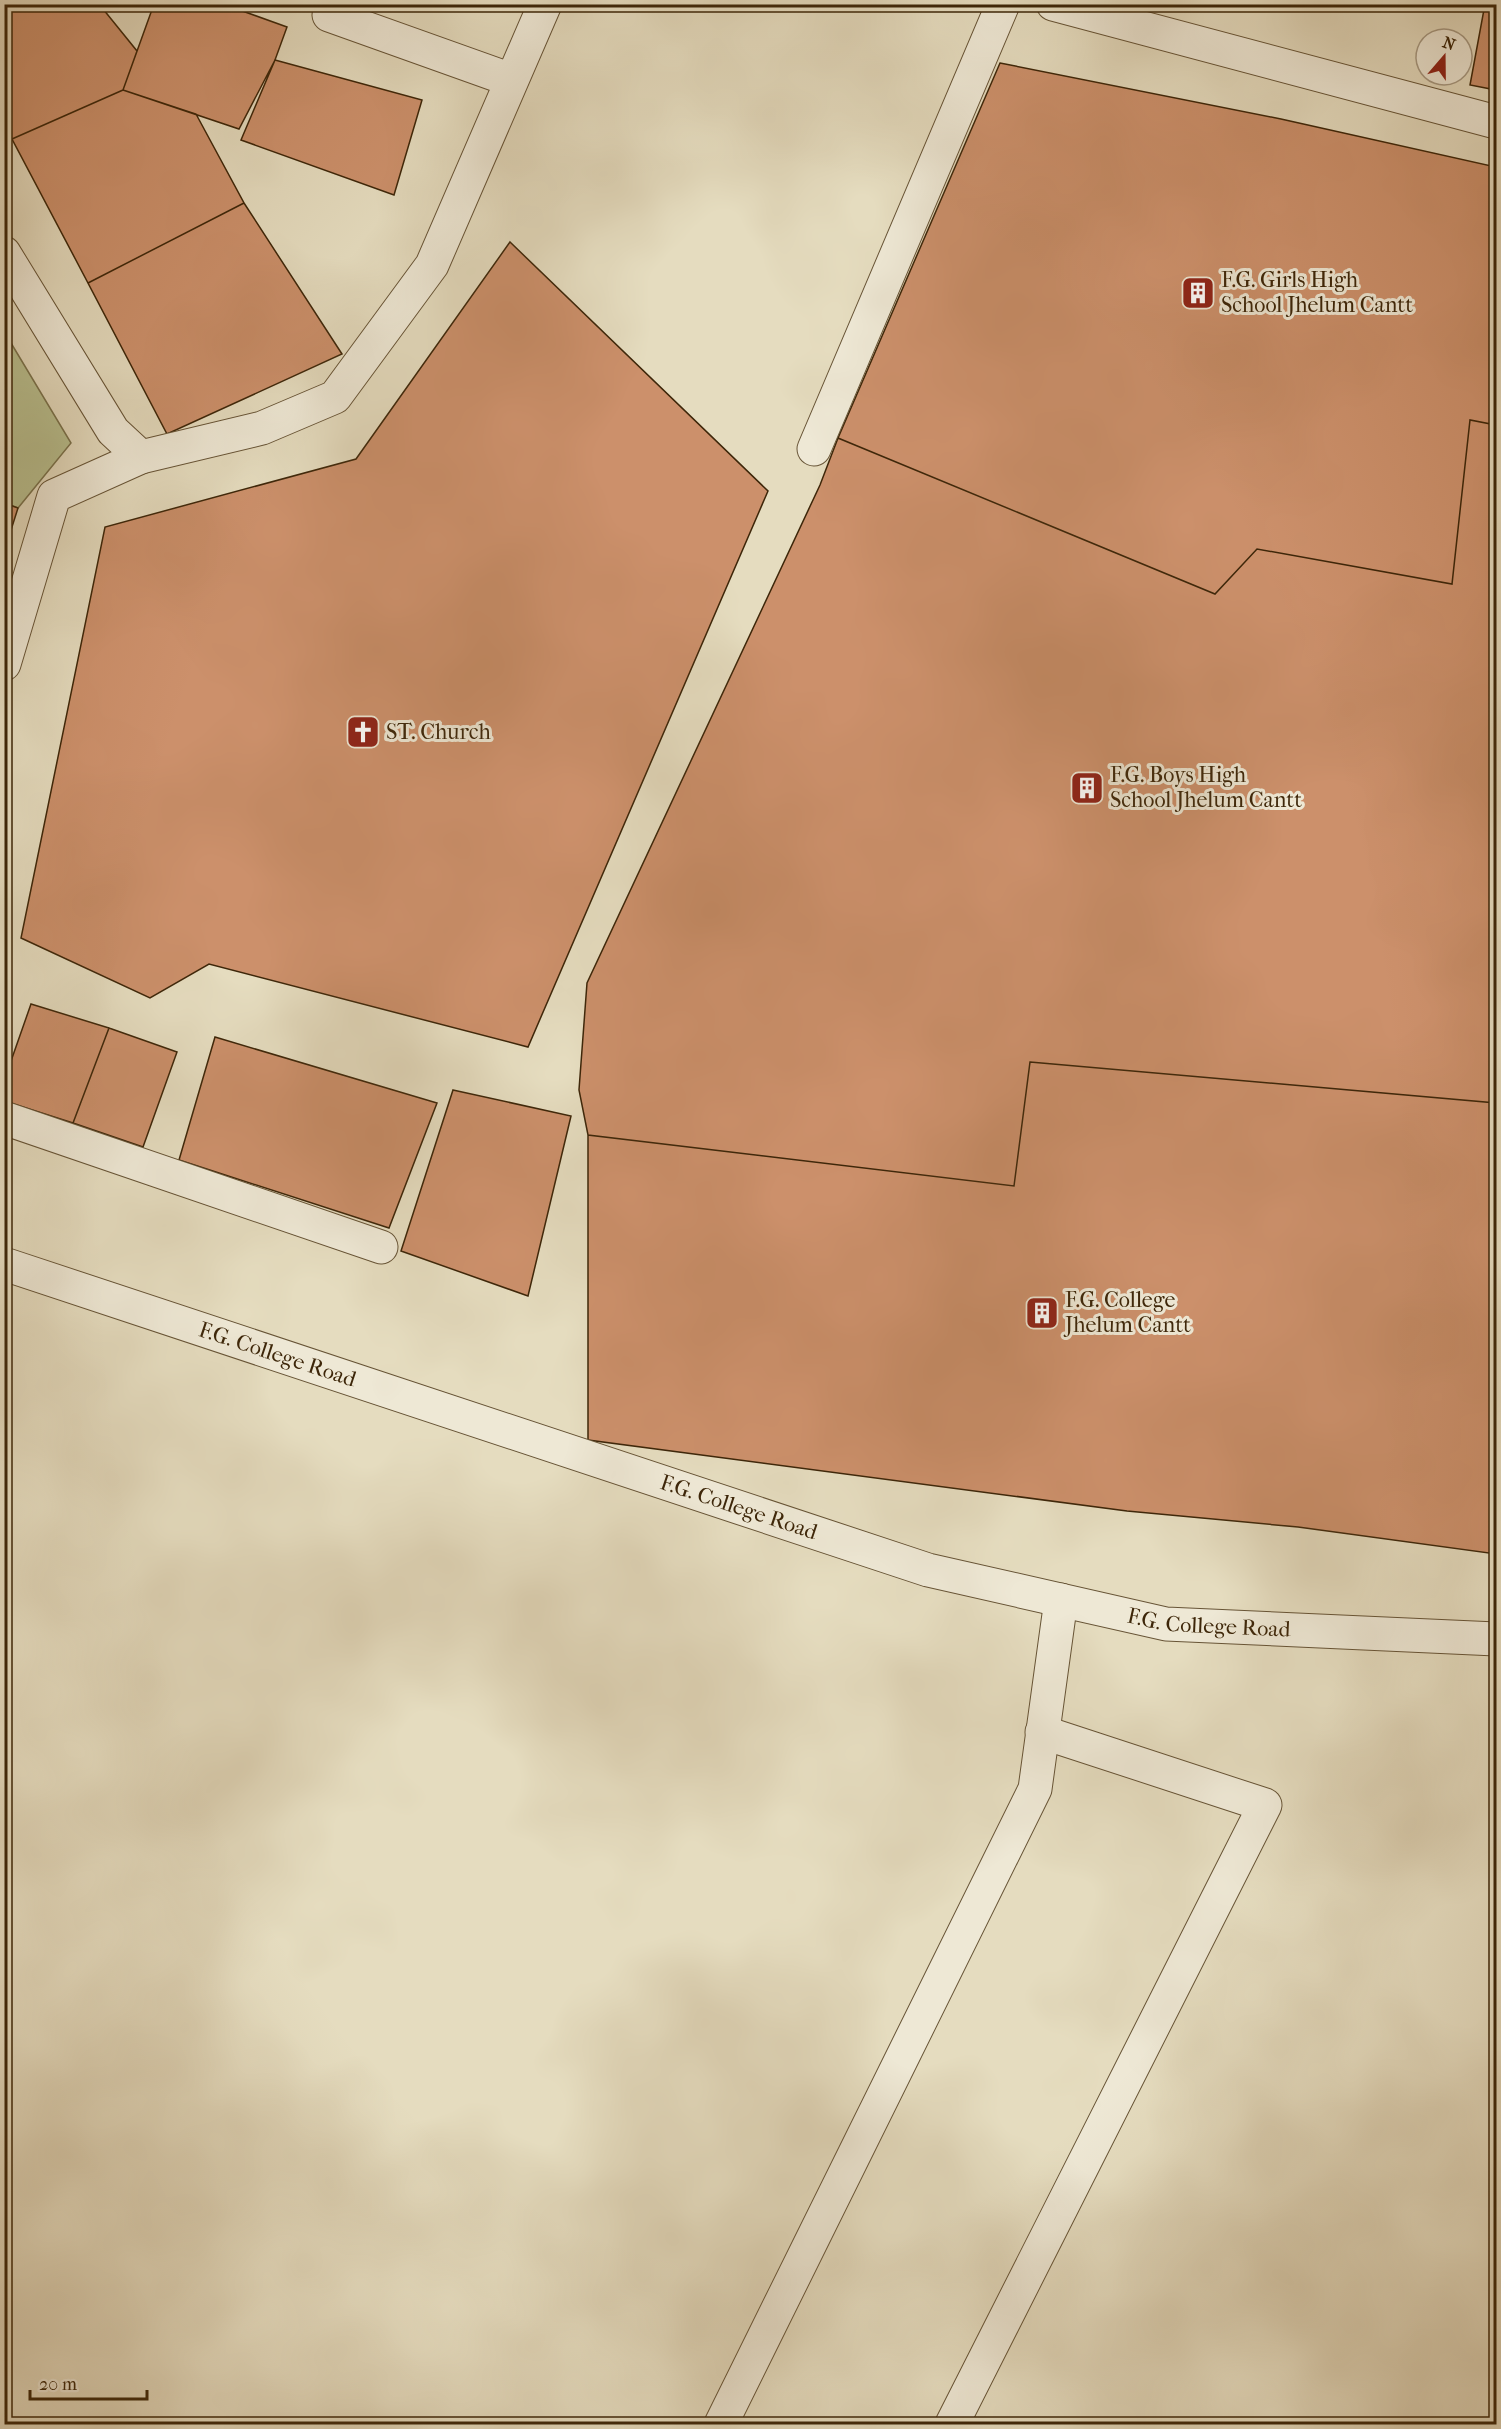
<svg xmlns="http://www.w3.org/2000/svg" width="1501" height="2429" font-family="'IM FELL French Canon',serif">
<rect width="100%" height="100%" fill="#e5dcbf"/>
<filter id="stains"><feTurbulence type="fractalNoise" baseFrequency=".00333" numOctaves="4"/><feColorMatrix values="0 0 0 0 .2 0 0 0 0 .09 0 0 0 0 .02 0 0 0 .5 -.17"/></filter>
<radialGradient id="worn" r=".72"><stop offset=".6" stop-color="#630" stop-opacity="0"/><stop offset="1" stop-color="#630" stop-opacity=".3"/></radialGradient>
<path fill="#b8bf8f" stroke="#7a724c" stroke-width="1.5" d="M5,333L71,443L18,508L5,503Z"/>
<path fill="#cc906b" stroke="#3d2609" stroke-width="1.5" d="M4,4H99L137,51L123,90L12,139L4,124Z
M154,4H223L287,27L275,60L239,129L123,90Z
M1485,4H1496V90L1470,85Z
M275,60L422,100L394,195L241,140Z
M1000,63L1281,119L1496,167V425L1470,420L1452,584L1257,549L1215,594L838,438Z
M123,90L196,114L244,203L88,283L12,139Z
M244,203L342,354L167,434L88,283Z
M510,242L768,491L528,1047L209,964L150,998L21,938L105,527L356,459Z
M1470,420L1496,425V1103L1030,1062L1014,1186L588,1135L579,1090L587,983L820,485L838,438L1215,594L1257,549L1452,584Z
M4,503L18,508L4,552Z
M31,1004L109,1028L73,1123L4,1101V1081Z
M109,1028L177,1052L143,1147L73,1123Z
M215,1037L437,1103L389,1228L179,1160Z
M1030,1062L1496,1103V1554L1298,1527L1127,1511L588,1440V1135L1014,1186Z
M453,1090L571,1116L528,1296L401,1251Z"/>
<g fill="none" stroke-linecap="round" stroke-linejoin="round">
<g stroke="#675436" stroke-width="35">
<g id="minor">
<path d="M1053,4L1496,122"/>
<path d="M329,15L511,80"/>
<path d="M4,253L113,431L141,457L262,428L335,397L432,265L545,4"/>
<path d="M814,449L1003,4"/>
<path d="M4,664L54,496L141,457"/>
<path d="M4,1118L381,1247"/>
<path id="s1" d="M4,1264L928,1570L1166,1624L1496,1639"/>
<path d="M721,2424L1035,1789L1061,1600"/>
<path d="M952,2424L1265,1805L1042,1732"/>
</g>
</g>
<use href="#minor" stroke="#eee8d5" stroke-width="33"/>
</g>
<defs>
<g id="building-square" transform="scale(1.725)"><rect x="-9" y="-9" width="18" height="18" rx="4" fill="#8f2418" stroke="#eee8d5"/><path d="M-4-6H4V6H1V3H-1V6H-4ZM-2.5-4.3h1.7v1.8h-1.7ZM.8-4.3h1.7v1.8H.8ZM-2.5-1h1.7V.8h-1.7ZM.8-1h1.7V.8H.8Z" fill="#fff"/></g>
<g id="church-square" transform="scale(1.725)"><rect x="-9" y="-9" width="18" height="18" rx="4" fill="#8f2418" stroke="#eee8d5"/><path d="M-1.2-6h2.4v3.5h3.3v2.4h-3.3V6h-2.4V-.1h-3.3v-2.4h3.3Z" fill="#fff"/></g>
</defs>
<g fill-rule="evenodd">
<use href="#building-square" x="1198" y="293"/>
<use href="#church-square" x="363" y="732"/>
<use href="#building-square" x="1087" y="788"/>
<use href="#building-square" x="1042" y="1313"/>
</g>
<g text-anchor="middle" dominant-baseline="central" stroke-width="6" stroke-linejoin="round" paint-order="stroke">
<g font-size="22" fill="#3d2609" stroke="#eee8d5" text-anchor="start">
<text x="1221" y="280">F.G. Girls High<tspan x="1221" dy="25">School Jhelum Cantt</tspan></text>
<text x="386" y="732">ST. Church</text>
<text x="1110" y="775">F.G. Boys High<tspan x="1110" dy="25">School Jhelum Cantt</tspan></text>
<text x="1065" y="1300">F.G. College<tspan x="1065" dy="25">Jhelum Cantt</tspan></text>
</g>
<g font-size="22" fill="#3d2609" stroke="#eee8d5">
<text stroke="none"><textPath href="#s1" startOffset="288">F.G. College Road</textPath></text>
<text stroke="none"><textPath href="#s1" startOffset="774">F.G. College Road</textPath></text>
<text stroke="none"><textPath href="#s1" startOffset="1260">F.G. College Road</textPath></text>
</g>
</g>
<rect width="1501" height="2429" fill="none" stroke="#e5dcbf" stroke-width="24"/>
<rect x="6" y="6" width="1489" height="2417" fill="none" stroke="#3d2609" stroke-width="3"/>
<rect x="12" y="12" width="1477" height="2405" fill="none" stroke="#3d2609" stroke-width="1.5"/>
<g transform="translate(1444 57) rotate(20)"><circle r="28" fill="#eee8d5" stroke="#a79a83" stroke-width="1.5"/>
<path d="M0-4.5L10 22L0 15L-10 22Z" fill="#8f2418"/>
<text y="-9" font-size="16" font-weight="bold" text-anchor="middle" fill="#3d2609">N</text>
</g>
<path d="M30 2390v9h117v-9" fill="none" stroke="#3d2609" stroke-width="3"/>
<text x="39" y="2390" font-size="18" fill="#3d2609" stroke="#eee8d5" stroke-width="4.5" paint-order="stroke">20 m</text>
<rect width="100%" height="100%" filter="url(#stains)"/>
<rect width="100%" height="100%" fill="url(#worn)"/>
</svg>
